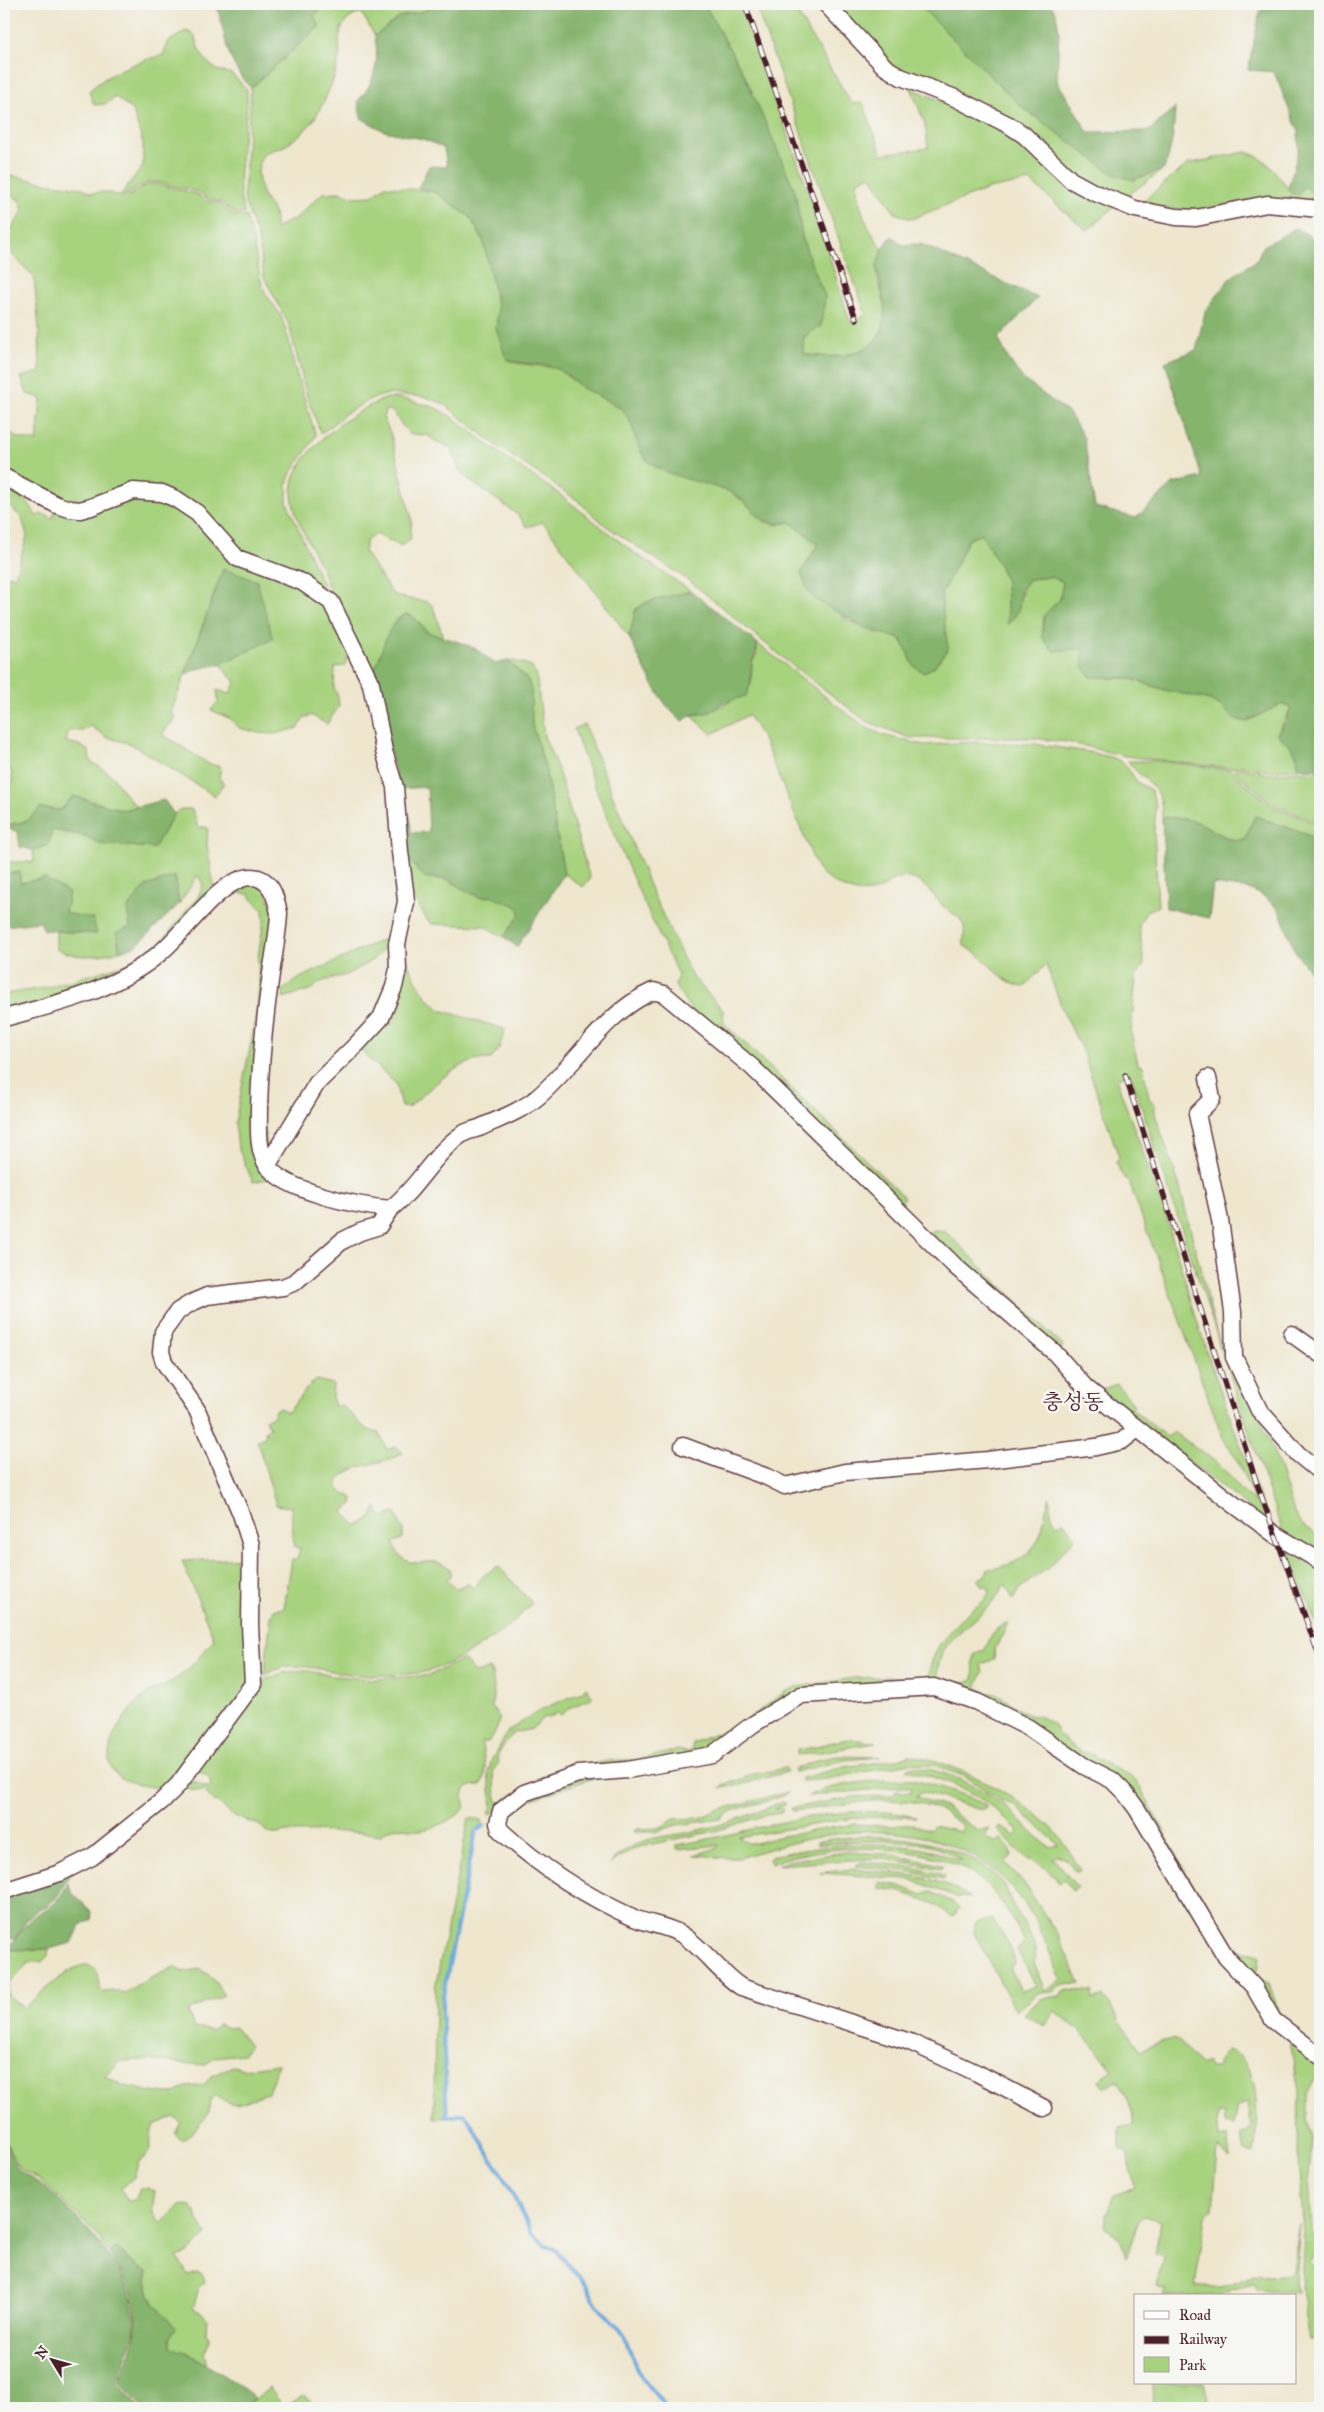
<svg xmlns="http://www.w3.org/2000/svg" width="1324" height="2412" font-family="'IM FELL Great Primer','Noto Serif KR',serif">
<rect width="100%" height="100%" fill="#f6f6f2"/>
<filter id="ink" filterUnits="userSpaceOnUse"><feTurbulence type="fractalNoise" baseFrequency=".02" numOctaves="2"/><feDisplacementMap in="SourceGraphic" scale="10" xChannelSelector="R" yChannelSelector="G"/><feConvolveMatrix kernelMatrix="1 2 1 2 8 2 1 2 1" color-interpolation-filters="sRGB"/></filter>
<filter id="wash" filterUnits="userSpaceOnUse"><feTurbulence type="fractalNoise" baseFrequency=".0096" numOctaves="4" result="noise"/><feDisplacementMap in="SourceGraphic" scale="20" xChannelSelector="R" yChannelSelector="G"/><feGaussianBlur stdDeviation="1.12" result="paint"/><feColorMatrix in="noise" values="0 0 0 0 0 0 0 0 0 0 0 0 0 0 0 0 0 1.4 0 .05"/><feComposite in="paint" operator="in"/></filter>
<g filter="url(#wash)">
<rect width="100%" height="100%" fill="#eee6cd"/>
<path fill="#a7d27e" stroke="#787854" d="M325,4H426L429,10L399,17L375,36L361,12C331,26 343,37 338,63C335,78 327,96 320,109C312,125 301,135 286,145C273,153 261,146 258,171C258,180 261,193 266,201C268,204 271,207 273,210C275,215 275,223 275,229L297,217L323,193L339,192L355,197L372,196L385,186L435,192L470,217L483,240L490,267L498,310L496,328L516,363L556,368L582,387L625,411L633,425L638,445L658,468L730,492L743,501L764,521L777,525L790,522L818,544L843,618L866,629L901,639L915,667L945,633L941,595L968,540L981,534L1000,566L1006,582L1008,624C1025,606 1015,596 1030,579L1051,577L1064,582L1060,599L1044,616L1071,649H1084L1109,679L1128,678L1165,690L1210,700L1221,706L1234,719L1246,722L1281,704L1291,708L1277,734C1288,744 1300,752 1298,768L1268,771L1242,766L1230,768L1218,767L1125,756L1068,742L1032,738H910L866,721L788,662L691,582L606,526L577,500L493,443L444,404L426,397L388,394L371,399L345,414L321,434L307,396L289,325L264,277L258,238L245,203L244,193L251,88L320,26L313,16Z
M704,4H740L811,198L850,322L866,315L755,4H792L852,104L863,103L882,154L928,148L925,124L911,88L996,124L1116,205L1087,231L1030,181L988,189L911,219L895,213L870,175L857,182C859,209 866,227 882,248C882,255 878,260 877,267C876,281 885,297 885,312C885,356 838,361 804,354V337L821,326L825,296L814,272L802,237L795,191L744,74Z
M829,4H918L1018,104L1133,180L1164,169L1120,201L1094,190L1026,133L902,75Z
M186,31L194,34L199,50L207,62L217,70L232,74L247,90C249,124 231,184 245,213L236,214L219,201L209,200L199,192L158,182H149L129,193L121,194L143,166V143L133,111L116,97L105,104L94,105L89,91C109,72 136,62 163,55L168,42Z
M1245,152C1268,157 1279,177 1292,194L1304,185L1320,201V206L1218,211L1136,207L1188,164Z
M4,174L52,184L83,188L91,193L106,192L121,196L130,195L149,184H158L197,194L208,202L219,203L235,216H246L253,240L260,278L266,294L281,316L289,340L294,365L316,436L290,475L287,484V502L327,595L251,561L162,490L80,507L4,474V425L15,437L37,442L41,398L27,394L21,377L40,372L39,329L34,277L4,246V241L23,211L20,201L4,189Z
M387,398H401L434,407L452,417L505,457L559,494L632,551L691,591L647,602L636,609L629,637L543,522L527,527L518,515L468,479L459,470L451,447L436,442L427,435L409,434L391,410H386L383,417L391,435L412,520L410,541L400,546L376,534L367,540L364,551L391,592L399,597L428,602L433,606L443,637C420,634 423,620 406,614L397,619L372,675C359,649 345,623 332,597C327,585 324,573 318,561C309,541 291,514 292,490C294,451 354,410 387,398Z
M9,492C23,496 30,503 36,516L43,514L53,518L56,507L133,494L175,502L215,538L317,594L350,649L345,666L335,667L334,689L338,696L339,706L327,724L311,715L303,719L299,728L274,734L259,733L239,728L231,719L211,710L218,702L217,690L230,694L236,681L228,675L221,664L273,638L223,569L171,713L176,718L162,734L209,764L221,767L219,778L224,783L215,796L131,744L106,737L91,726L82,731L69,730L66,742L79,745L89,751L90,761C97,766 108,771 114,778C121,788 127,799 137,806L123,810L73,796L61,810L40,808L27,821L4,825V785L13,781L10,768L4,766V575L15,576L27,536L22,518L4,501Z
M757,643L849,715L869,729L886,736L924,745L973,742L1034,744L1089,752L1114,758L1124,763L1138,783L1151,790L1156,806L1154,830L1158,907L1146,911L1139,925L1144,964L1136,977L1131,1032L1138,1064L1143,1066L1149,1098L1155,1105V1114L1179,1184L1220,1347L1232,1350L1280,1468L1294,1512L1301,1524L1320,1537V1552L1282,1531L1130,1073L1116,1079L1162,1204L1206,1350L1269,1524C1213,1478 1154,1436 1097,1391L1117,1384L1134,1405L1132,1409L1167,1437L1173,1432C1189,1443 1206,1453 1220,1466C1233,1478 1241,1494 1255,1502L1237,1459L1223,1438L1129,1182L1122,1175L1116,1163L1119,1157L1082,1050L1063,1011L1046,965L1024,987C998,983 987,955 964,946C963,940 965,932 964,927C962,916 950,913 943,906C931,894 920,874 900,878C893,879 887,886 880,889C857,899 835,886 818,870L763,739L748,715L712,734L691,715C715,714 734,700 751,685L752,663L757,653Z
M508,661H514L530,665L536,674L544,736L558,770L590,879L583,887L564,874L545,767L532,725L531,691L528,680Z
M584,724L651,890L691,975L723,1010L724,1023L904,1197L901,1203L694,1014L675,986L678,975C639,894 603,814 574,729Z
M1128,761H1159L1230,770L1273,807L1320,825V842L1308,835L1255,816L1245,839C1227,843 1214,828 1197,822C1187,818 1173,818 1162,817C1164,786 1143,782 1128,761Z
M1242,768L1268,774L1298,771L1310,773L1320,769V823L1274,805L1233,770Z
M182,809H191L194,813L197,826L208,828L207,844L215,893L134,968L4,1015V994L44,988L134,962L159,944L198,897L203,885L198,875L179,904L175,876L130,928L116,933L120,951C92,957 82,959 56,949V931L96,934L19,883L20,873L4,874V862H34L33,850L49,845L52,830L86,836L100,844L154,848L174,814Z
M403,849L436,880C454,877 463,891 479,897C483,898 487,896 491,896C501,898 513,903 520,910L519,916L504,937L484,926L433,924L427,920L409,890Z
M254,883L267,893L275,914L255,1071L272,1178L253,1182L238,1148L235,1122L257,1012L259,985L258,957L264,920L263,910L255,903L249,894L240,893L221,897L237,884Z
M384,939L385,948L373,960L346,975L320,982L313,989L283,998L284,989L300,978Z
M401,951C413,972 422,999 443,1011L505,1029L499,1049L491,1059C458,1058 433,1087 409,1107H401L396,1084L358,1048L379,1025Z
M933,1230L945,1231L1063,1346L1060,1350L929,1233Z
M317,1380L333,1384L332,1397L336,1408L340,1405C355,1414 360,1431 379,1433L387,1450L396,1446L403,1453C383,1466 352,1462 338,1481L339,1490L353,1498L352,1504L343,1512L357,1526L372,1517L376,1507L382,1518L395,1513L403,1529V1538L393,1543C408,1581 430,1548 451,1570V1576L446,1580L456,1588L468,1584L474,1588L484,1575L498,1566L532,1603C510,1630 465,1658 432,1670C416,1676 366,1676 349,1674C320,1671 290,1657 264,1676L271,1617L274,1610L284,1608L292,1559H297L300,1548L294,1547L291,1507L276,1505L257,1440L265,1437L266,1430L270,1427L265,1419L273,1417L275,1410L279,1408L288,1412L309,1386Z
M1050,1497C1050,1507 1050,1516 1057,1524L1064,1522L1075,1538L1048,1568L1019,1589L1013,1600L1006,1585L1003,1586C990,1621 934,1633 938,1677C945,1682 965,1684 973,1680C975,1672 972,1664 974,1655L980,1651H984C989,1641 995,1625 1008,1623L995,1649L994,1659L981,1665L983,1672L976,1687L985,1692L995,1694L1006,1700L1028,1715L1042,1717L1054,1725L1058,1734L1080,1752L1094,1754C1102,1765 1126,1770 1138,1783L1190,1880L1213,1912L1232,1949L1260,1955L1256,1973L1260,1980L1269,1983L1283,2025L1238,1965L1139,1806L963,1693L826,1689L711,1752L625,1767L489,1814L492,1805L488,1773L492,1759L508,1731L540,1710L582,1692L586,1687L592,1696L590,1700C580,1703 568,1708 561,1715L558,1713L548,1718L544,1717L532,1729L513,1733L503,1746L497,1757L499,1762L493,1771L497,1801L500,1803L543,1776L561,1770L614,1760H638L678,1750L686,1752L692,1750V1743L738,1726L785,1692L796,1687L854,1678L890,1677L916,1679L929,1676C931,1649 952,1625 973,1609C981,1603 987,1600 990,1589L981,1586L979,1579L986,1575L988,1569C1010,1567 1032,1557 1040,1535C1044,1523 1045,1510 1050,1497Z
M1288,1548L1320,1567V1636Z
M247,1558L249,1683L167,1790C151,1786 128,1785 116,1774C95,1754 125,1712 142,1698C153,1689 170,1685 181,1675C193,1666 205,1650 214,1639L182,1561Z
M463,1659L475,1673L491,1669L494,1686L492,1707L500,1718L495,1733L488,1742H482C482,1755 490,1774 481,1785C465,1785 460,1791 465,1807C460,1817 433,1829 421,1830C406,1832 398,1820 381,1835C355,1830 315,1832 288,1832C282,1832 279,1835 273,1834C265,1832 261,1824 253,1823C246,1821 236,1817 229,1813C222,1803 208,1801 204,1791L190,1790L188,1786L192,1780L205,1787H211L209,1777L193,1768L256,1687L267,1679L283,1673L304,1670L333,1676L374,1679L423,1676L430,1675Z
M852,1739L876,1743C849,1746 824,1753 797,1755V1750C816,1748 834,1740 852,1739Z
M910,1755C957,1761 1053,1811 1071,1855C1073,1861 1078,1865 1080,1871L1075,1872L1068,1861L1058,1855L1053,1858L1077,1887L1073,1891L1065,1880L1059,1883L1055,1876L1033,1859H1028L1022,1855L997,1830L999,1826L1015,1836L1019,1832C985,1795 953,1781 906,1770L909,1767C939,1766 990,1791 1011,1811C1024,1823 1035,1839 1051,1847L1059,1845L1014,1805L1004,1802L966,1777L936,1766L910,1763L827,1779L801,1781V1778L844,1767L895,1760Z
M838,1756L880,1757L845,1760L795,1772L794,1769L821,1759Z
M786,1768L787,1772L736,1786L720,1788L732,1781L742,1780L745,1776Z
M911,1780C929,1783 973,1796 987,1807L981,1810L923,1792L916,1797L945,1807L978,1831L990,1828L985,1837L995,1843L1000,1838L1010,1849L1012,1856L1005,1862L1024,1883L1058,1935L1080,1984C1068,1983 1060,1982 1053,1992L1038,1993C1032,2000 1023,2004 1016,2011L974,1933L976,1922L992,1919C1002,1933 1013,1947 1015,1964L1010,1967L1021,1991L1036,1986L1017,1950L1025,1942C1012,1918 1000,1894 978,1877C933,1842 822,1841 771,1864L769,1859L772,1856C822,1845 877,1839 928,1850C939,1852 950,1858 961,1860C926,1833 858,1841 817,1845V1842C873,1829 962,1837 1003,1883C1008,1889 1008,1897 1012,1904C1014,1908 1018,1912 1020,1917C1027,1928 1040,1950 1034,1962L1045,1992L1061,1979C1050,1955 1043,1932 1029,1910C982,1836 897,1822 817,1837C797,1841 778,1847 758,1852C751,1854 743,1858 736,1858C725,1859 707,1855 694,1855L717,1848L719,1845L677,1849V1845C753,1833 839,1798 916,1817H861L738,1837L748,1843H756L782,1836L855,1824L893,1826L912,1824L931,1830L933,1826L961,1832L963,1826C953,1818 942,1810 930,1806C887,1792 836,1808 792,1811L791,1808L855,1797L893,1796L896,1791L911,1792V1787H900L808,1796C836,1782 880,1780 911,1780Z
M789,1792C772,1805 733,1804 721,1819L676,1825L655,1832H634L636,1829L659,1828L674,1819L700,1818L717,1810Z
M783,1801L786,1803L775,1809L784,1808L781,1813L766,1815L715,1831L643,1846L628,1852L610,1864C639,1833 663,1839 700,1830C728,1823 757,1813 783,1801Z
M469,1818L482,1820L483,1824L474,1831L443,1990L441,2007L446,2118H434L435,1988Z
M845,1852L888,1854L942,1865V1869L882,1858L778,1865L788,1861Z
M862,1862L908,1866L944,1875L943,1879L907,1871L855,1866Z
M850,1869C892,1873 934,1873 971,1898L957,1897L909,1879L820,1873Z
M879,1882L900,1886L922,1895L931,1892L955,1903L959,1908L953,1917L933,1903L898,1891L879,1888Z
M48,1949V1956L42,1962H29L8,1985V1995L23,2008C43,1994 101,1929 100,1992L118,1991L125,1993L149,1979L174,1967L184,1972L199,1969L210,1975L224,1995L188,2011L194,2028L212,2030L219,2024L228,2028L235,2027L250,2046L243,2054L214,2057L205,2065L146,2060L120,2061L105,2077L125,2086L157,2093L173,2094L186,2087L204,2085L211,2076L233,2066L243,2069L278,2064L268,2093C247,2098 237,2113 217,2095L210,2100C209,2103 210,2109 209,2112C208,2117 186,2139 182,2141L175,2134L181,2122L174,2117L154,2125C146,2141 158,2150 139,2161L134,2177L121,2189L128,2201L135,2200L140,2189L149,2187L155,2191L152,2210L162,2223L181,2204L189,2206L196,2211L198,2221L207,2234L189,2253L177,2257L188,2275L197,2272L202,2274L204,2283L199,2287L193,2309L201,2312L207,2319L206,2332L210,2340L204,2353L207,2366L187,2352H179L171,2346L170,2321C153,2307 147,2293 147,2272L130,2261L124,2254L117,2249L110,2253L95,2232L39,2179L25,2172L17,2165L6,2142L4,2143V1952L6,1950Z
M1068,1989L1093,1992L1092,1999L1103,1997L1109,2003L1121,2024L1141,2050C1183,2032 1173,2037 1202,2066L1207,2062L1210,2068H1217L1221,2056L1227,2050C1263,2057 1258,2126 1254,2154L1245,2152L1241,2135L1252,2128L1248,2118L1249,2103L1238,2106L1234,2125L1225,2123L1224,2113L1217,2115L1219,2138L1227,2136L1230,2158L1218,2148L1213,2209L1206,2216L1195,2287H1221L1254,2275L1271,2277L1291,2275L1300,2224L1295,2281L1297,2293L1256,2290L1254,2284L1232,2289L1221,2296H1164L1166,2290L1157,2287L1164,2256L1155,2254L1161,2221L1144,2216L1139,2221L1126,2257C1123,2242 1119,2235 1105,2228L1106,2215L1113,2196L1134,2187L1127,2153L1120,2150V2128L1133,2125C1134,2110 1126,2094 1119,2081L1103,2087L1099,2080L1113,2071C1097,2047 1078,2028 1055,2011L1044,2026L1023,2014L1041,1999L1059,1996L1062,1991Z
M1290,2041L1320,2060V2069L1307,2095V2119L1312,2139L1309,2175L1312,2230L1319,2237L1320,2247L1310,2261L1320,2270V2338L1310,2339L1301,2289L1304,2232L1298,2160L1299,2091Z
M1153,2383H1204L1210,2408H1154Z
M269,2388L284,2407L303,2396L319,2408H244Z"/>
<path fill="#85b46d" stroke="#686a4c" d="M219,4H325L314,16L320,26L251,88C227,64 227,42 218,10Z
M426,4H704L744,74L795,191L802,237L814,272L825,296L821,326L804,337V354C820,357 841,358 857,352C891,338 886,316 881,285C879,279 877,272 877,266C880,254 884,245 892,236L903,245L921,244L1038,298L998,338L1009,360L1024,380L1069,413L1084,438L1095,507L1136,518L1173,484L1202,477L1165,362L1196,350L1205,312L1230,278L1257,260L1262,247L1296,228L1320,242V766L1310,770L1298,768C1300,752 1288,744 1277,734L1286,721L1291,707L1281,704L1246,722L1234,719L1221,706L1210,700L1165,690L1128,678L1091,677L1082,666L1084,649L1053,651L1042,637L1044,615L1060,599L1063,582L1051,577L1029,579L1021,589L1019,610L1008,625L1006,582L1000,566L981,534L968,540L941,595L948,649L933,668L923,672L914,666L901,639L866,629L815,599L808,592L801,573L818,544L790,522C755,530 757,505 730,492C708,482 660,477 645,458C631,439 636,416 613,403C604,398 593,394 583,388C574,382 565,371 555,368C539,362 522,366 506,359L496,328L498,310L483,240L470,217L435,192L418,188L429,166L447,167L444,148L423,139L384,131L361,118L358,101C376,81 379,62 375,36L399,17L428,10Z
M918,4H1050L1056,13L1059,31L1057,81L1088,132L1149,131L1175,108C1174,130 1172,149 1164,169L1133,180L1113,174L1018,104Z
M1271,4H1320V161L1317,162L1320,175V201L1304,186L1299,195L1292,194L1288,189L1299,148L1298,131L1274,72L1248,70L1260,11Z
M223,569L257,581L273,639L221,664L197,669L185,675Z
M691,591L757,643C757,652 753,656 752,664C749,678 753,681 746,696L723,703L711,712L691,715L683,721C663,711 639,658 629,637L636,609L647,602Z
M406,614L414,617L427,632L462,643L476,649L495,664L508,661L528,680L531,691L532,725L545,767L564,874L517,947L504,937L519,916L520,910L515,905L489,896L481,897L461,888L449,879L426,878L417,870L403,849L401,818L410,816L411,833L429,832L427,787L399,789L372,675C384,653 383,627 406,614Z
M73,796L123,810L164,800L174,814L154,848L100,844L85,836L52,830L49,845L33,850L20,847L18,832L4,827L27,821L40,808L61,810Z
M1255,816L1308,835L1320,842V985L1295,951L1279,910L1272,903L1263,896L1249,889L1213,884L1209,918L1166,908L1162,817C1173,818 1187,818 1197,822C1213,828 1227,844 1245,839Z
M20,872V883L45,878L69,893L65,913L93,919L97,934L44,930L40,922L4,926V874Z
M175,876L179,904L137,945L120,951L116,933L130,927L127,909L146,886Z
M71,1872L57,1897L47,1906L40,1908L25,1922L16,1938H4V1896Z
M68,1883L73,1894L92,1912L91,1920L80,1926L72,1943L48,1949L6,1950C16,1940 20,1931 29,1922C35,1915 40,1912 48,1908C57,1904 63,1892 68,1883Z
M6,2142C9,2149 11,2159 16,2166C24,2177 40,2181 49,2191C88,2228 128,2265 135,2321C137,2345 119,2363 118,2383L140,2408H4V2143Z
M117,2249L124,2254L130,2261L147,2272C147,2305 157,2305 176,2328L170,2337L171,2346C177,2351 184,2350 189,2354C212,2368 234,2381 255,2398L244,2408H143L120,2382C120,2371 129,2360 132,2349C144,2311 128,2285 110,2253Z"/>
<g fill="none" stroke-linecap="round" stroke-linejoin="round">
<path stroke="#6eaadf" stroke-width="4" d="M483,1826L476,1831L444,1990L442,2007L447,2117L465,2114L508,2185L531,2232L544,2244L556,2250L586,2285L597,2305L618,2327L624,2335L637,2370L666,2408"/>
</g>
</g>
<g filter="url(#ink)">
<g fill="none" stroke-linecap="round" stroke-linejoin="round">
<g stroke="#633d43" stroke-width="19">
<path id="street" d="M826,4L885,67L901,77L955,98L1009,125L1024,135L1071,180L1093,192L1135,209L1176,217L1196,218L1267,204L1320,209
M4,477L57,505L70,509L80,510L91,507L133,491L162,493L176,499L197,513L237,558L302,582L331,602L371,684L384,751L395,787L400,852L405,890L406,902L397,944L398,969L394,987L381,1018L357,1044L317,1083L267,1166
M4,1018C57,1004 119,989 161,952C184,933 221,878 251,877C271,877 276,898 279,913C278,936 273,958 270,981C264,1024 260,1066 259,1109C259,1126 257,1150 267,1165C284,1192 360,1206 390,1209C418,1188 433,1154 461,1135C466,1131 473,1130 479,1128C499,1119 522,1111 539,1096C579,1061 604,1013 653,991L664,994L752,1067L956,1267L1054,1352L1086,1388L1232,1503L1277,1536L1320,1561
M1208,1078L1212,1099L1197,1114L1220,1220L1233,1312L1234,1357L1259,1410L1298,1454L1320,1472
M1292,1334L1320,1354
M683,1446L767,1477L785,1486L845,1472L988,1460L1096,1447L1122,1441L1136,1430
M4,1891L60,1873L92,1857L162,1801L178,1785L253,1684L250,1625L251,1545L241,1514L197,1410L164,1362L161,1352L163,1332L178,1311L191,1303L207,1296L283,1287L295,1282L342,1241L360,1232L379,1226L390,1209
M1044,2108L977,2073L910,2042L741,1987C719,1973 704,1948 681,1934C667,1926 649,1924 634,1918C585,1896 539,1866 500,1830L498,1823L501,1811L524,1793L578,1774L627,1770L712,1755L752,1725L801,1695L934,1687L977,1702L1029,1728L1084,1766L1112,1780L1125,1793L1137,1809L1226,1957L1254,1987L1273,2020L1320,2056"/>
</g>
<use href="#street" stroke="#fff" stroke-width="16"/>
<g stroke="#4a1f2b" stroke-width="5.5">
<path id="rail" d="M745,4L856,319
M1125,1075L1257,1484L1320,1658"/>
</g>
<use href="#rail" stroke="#f6f6f2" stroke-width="4" stroke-dasharray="11" stroke-linecap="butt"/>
</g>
</g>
<g text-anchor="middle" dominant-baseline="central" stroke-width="5" stroke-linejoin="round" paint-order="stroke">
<g font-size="21" fill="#4a1f2b" stroke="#f6f6f2">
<text x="1073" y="1402">충성동</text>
</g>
</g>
<rect width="1324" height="2412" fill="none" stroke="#f6f6f2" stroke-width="20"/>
<rect x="1134" y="2294" width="162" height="90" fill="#f6f6f2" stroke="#b1a0a2"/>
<rect x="1144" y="2311" width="25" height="8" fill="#ffffff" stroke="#b1a0a2"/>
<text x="1179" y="2320" font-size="15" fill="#4a1f2b">Road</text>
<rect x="1144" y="2336" width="25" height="8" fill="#4a1f2b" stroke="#b1a0a2"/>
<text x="1179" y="2344" font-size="15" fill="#4a1f2b">Railway</text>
<rect x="1144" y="2357" width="25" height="15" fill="#a7d27e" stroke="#b1a0a2"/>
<text x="1179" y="2370" font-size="15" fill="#4a1f2b">Park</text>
<g transform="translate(52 2360) rotate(307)" stroke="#f6f6f2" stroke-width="4" paint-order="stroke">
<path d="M0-4L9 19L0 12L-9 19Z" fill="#4a1f2b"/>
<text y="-8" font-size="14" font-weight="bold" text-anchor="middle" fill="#4a1f2b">N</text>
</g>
</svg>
